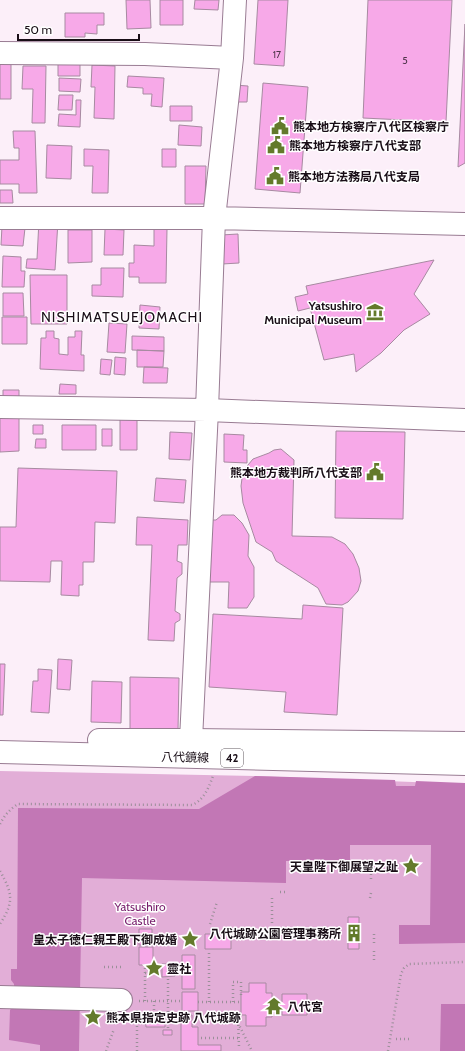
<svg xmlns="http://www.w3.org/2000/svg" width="465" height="1051" font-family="Cabin,'Noto Sans JP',sans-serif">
<rect width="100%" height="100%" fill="#fceff9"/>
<path fill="#e2aed7" d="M0,771L255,776L465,784V1051H0Z"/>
<path fill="#c277b5" d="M255,776L395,780L396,786H415L416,781L465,783V943L399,944V925H430L431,845H350V860L286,861V883L82,878L79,1051H40V1045L9,1040L10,1010L15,1004L14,984L11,980V969H17L18,808L199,809Z
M441,1004H465V1051H440Z"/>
<path fill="#f7a9e8" stroke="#a78aa1" d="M126,0H150L151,28L127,29Z
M160,0H183V25H160Z
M195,0H219L218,10L194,9Z
M258,0H288L284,66L254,64Z
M368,0H452L446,122L363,118Z
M65,13H104V25H97V34L85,33V37H65Z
M465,24V163L458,167Z
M0,59H11V99H0Z
M58,63H80V76H58Z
M92,65L115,66L114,119L94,118L95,87H91Z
M23,66H46L45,123H32L33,89H22Z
M128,76L164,78L162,107L151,106L152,94H143V88L127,87Z
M59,78L81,79L80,92L59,91Z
M263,83L308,87L300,193L255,189Z
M234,85L248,86L247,102H233Z
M59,95H73L72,110H58Z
M76,100H81L80,127L58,126L59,114L76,115Z
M170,106H192V121H170Z
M179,125L202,127L201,146L178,145Z
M13,131H35L37,193H19V184H0V160H19V148H14Z
M47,145L72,146L71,179L46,178Z
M84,149L109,150L108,193H92L93,166H84Z
M162,149H176V167H162Z
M185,166H206L205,204H185Z
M0,190H12L13,203H0Z
M39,220L58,221L55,270L26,268L27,259H37Z
M2,226L25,228L23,246L1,245Z
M105,229L124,230L123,255H104Z
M154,229H167L166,283H139V277H129V263H134V245L154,246Z
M68,230H92V262L68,263Z
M238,234L239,263L222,264L221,235Z
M3,256L21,257V271H25L24,287H2Z
M434,260L414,294L430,314L404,330L381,353L356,372L354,354L324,360L310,308L298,311L295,297L308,294L306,286Z
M101,268H124L123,297L92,296V285H101Z
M30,275H67V324H31Z
M3,293H23L24,316H3Z
M140,305L160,307L159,329L139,328Z
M2,317H27V344H2Z
M109,323L127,324L125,353L107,352Z
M46,331H54V338L59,339V354L68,355V337H75V331H82L81,355H84V371L40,369L41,338H46Z
M132,336L164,337V351L132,350Z
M137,350L164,351L163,367H137Z
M115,357L126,358L125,375L114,374Z
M101,359L112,360L110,375L100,374Z
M144,367L168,368L167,383H143Z
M60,384L76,385V394H59Z
M3,390H19V397H3Z
M120,416H137V450H120Z
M0,418H19V451L0,452Z
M33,425H43V434H33Z
M62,425H96V450H62Z
M102,429H112V446H102Z
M336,431L405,432L403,519L335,518Z
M170,432L192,433L190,460L169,459Z
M224,434L244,435L243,450H247V463L224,462Z
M36,439H46V448H35Z
M281,449L294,460L292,536L332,537L345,544L353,554L359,568L361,581L358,591L348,602L342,605L326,604L318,588L276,561L272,552L256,542L243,503L241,486L243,471L253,459L269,453L274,450Z
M18,468L117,471L115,523L95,522L94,562H83V585H79V596L61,595L62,561H51L50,582L0,581V527H16Z
M156,478L186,480L184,503L154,501Z
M222,515H234L242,523L249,535L248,556L254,567V597L247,608H228L229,582H208L209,520H216Z
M137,517L188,520L187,545H178L177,561L182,563V574L177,578L175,611L180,614V620L175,623L174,641L148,640L152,545H136Z
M303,605L343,608L337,715L284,712L286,692L209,687L213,614L302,619Z
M58,659L72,660L70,690L57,689Z
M0,664H5L3,715H0Z
M38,669L52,670L49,713L31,712L33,681H38Z
M130,677L179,678L178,730L130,729Z
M92,681L122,682L121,723L91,722Z
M348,917H359V949H348Z
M139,929H152V945H139Z
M205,934H231V949H205Z
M139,947H153V965H139Z
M182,955H195V989H182Z
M162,964H175V976L162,977Z
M249,983H266V993H272V1002H282V994H307V1015H282V1010H272V1017H266V1026H246V1015H241V992H249Z
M182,992H198V1011H182Z
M165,1012V1027H146L145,1013Z
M181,1015H192V1027H198V1045H221V1051H181Z
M163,1030H172V1035H163Z"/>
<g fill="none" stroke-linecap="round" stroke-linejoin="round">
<g stroke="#997c93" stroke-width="24">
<path id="minor" d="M0,53L145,54L232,58
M0,218H214L465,224
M0,407L207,410L465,420
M191,740L207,410L214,218L232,58L235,0
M0,997L121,1000"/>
</g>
<g stroke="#997c93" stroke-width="24">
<path id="major" d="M99,740H191L465,743
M0,752L465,764"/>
</g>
<path stroke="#9b8f99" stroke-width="2.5" stroke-dasharray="1 3" stroke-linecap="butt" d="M0,824C4,816 10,809 18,804L192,805C204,800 209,787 213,776
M0,871C13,894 14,902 0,924
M371,879V871
M280,892H285
M272,898V926
M370,898L371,893
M210,924L217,902
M374,934V946
M374,951V963
M209,953V1002
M104,967H122
M145,968V1001
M145,973H160
M139,1001H182
M154,1001V1011
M198,1002H241
M233,1002V982H241V996
M137,1010V1051
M238,1017L239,1047
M238,1023L252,1051
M168,1028V978
M201,1038H238
M396,1039H412
M106,1051L114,1029
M388,1051L401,974L404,968L409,964L465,962"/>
<use href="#minor" stroke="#fff" stroke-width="22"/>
<use href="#major" stroke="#fff" stroke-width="22"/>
</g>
<defs>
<g id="civic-bare" transform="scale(1.38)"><path d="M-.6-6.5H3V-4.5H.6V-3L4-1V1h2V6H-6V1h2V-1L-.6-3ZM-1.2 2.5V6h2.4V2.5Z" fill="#637a2b" stroke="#fff" stroke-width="2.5" paint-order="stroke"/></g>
<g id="museum-bare" transform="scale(1.38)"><path d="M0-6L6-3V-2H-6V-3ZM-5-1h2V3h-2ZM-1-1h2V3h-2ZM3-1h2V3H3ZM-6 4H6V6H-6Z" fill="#637a2b" stroke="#fff" stroke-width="2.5" paint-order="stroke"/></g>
<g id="sight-bare" transform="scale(1.38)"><path d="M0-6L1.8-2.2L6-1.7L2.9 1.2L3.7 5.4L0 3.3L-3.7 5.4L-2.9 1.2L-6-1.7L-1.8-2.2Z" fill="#637a2b" stroke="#fff" stroke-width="2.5" paint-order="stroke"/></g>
<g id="building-bare" transform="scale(1.38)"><path d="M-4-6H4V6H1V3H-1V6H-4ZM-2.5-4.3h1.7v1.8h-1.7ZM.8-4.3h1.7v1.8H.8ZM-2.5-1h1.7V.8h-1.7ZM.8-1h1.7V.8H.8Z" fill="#637a2b" stroke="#fff" stroke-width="2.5" paint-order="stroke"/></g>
<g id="temple-bare" transform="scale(1.38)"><path d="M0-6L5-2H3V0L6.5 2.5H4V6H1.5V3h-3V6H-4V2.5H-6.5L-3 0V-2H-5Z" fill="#637a2b" stroke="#fff" stroke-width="2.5" paint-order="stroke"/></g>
</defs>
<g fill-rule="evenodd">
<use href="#civic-bare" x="280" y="126"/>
<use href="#civic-bare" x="276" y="145"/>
<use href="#civic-bare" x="275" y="176"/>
<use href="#museum-bare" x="375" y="312"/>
<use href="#civic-bare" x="375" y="472"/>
<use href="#sight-bare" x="411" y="866"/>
<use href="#building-bare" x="354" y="933"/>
<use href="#sight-bare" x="190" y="939"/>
<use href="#sight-bare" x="154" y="968"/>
<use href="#temple-bare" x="274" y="1006"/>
<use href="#sight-bare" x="93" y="1017"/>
</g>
<g text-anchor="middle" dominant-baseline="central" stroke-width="3" stroke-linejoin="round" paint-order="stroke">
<g font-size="10" fill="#50354b">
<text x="277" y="54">17</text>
<text x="405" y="60">5</text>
</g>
<rect fill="#fff" stroke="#5e565d" stroke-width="1" x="221" y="749" width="22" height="18" rx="3"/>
<g font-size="11" font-weight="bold" fill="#190e17">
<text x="232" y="758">42</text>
</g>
<g font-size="12" font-weight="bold" fill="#190e17" stroke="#fff" text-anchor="start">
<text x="293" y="126">熊本地方検察庁八代区検察庁</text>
<text x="289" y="145">熊本地方検察庁八代支部</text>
<text x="288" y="176">熊本地方法務局八代支局</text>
<text x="362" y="305" text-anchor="end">Yatsushiro<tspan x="362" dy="14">Municipal Museum</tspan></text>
<text x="362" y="472" text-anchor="end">熊本地方裁判所八代支部</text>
<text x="398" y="866" text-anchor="end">天皇陛下御展望之趾</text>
<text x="341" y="933" text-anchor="end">八代城跡公園管理事務所</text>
<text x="177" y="939" text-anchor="end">皇太子徳仁親王殿下御成婚</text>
<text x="167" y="968">靈社</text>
<text x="287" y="1006">八代宮</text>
<text x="106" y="1017">熊本県指定史跡 八代城跡</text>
</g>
<g font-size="12" fill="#190e17" stroke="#fff">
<text transform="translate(185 757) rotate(1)">八代鏡線</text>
</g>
<g font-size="12" fill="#771e6c" stroke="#fff">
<text x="140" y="906">Yatsushiro<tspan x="140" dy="14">Castle</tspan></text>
</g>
<g font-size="14" letter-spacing="1" fill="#190e17" stroke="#fff">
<text x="122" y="317">NISHIMATSUEJOMACHI</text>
</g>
</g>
<path d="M18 34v6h121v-6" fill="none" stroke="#190e17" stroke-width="2"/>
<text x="24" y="34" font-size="12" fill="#190e17" stroke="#ffffff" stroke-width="3" paint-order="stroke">50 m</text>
</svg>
